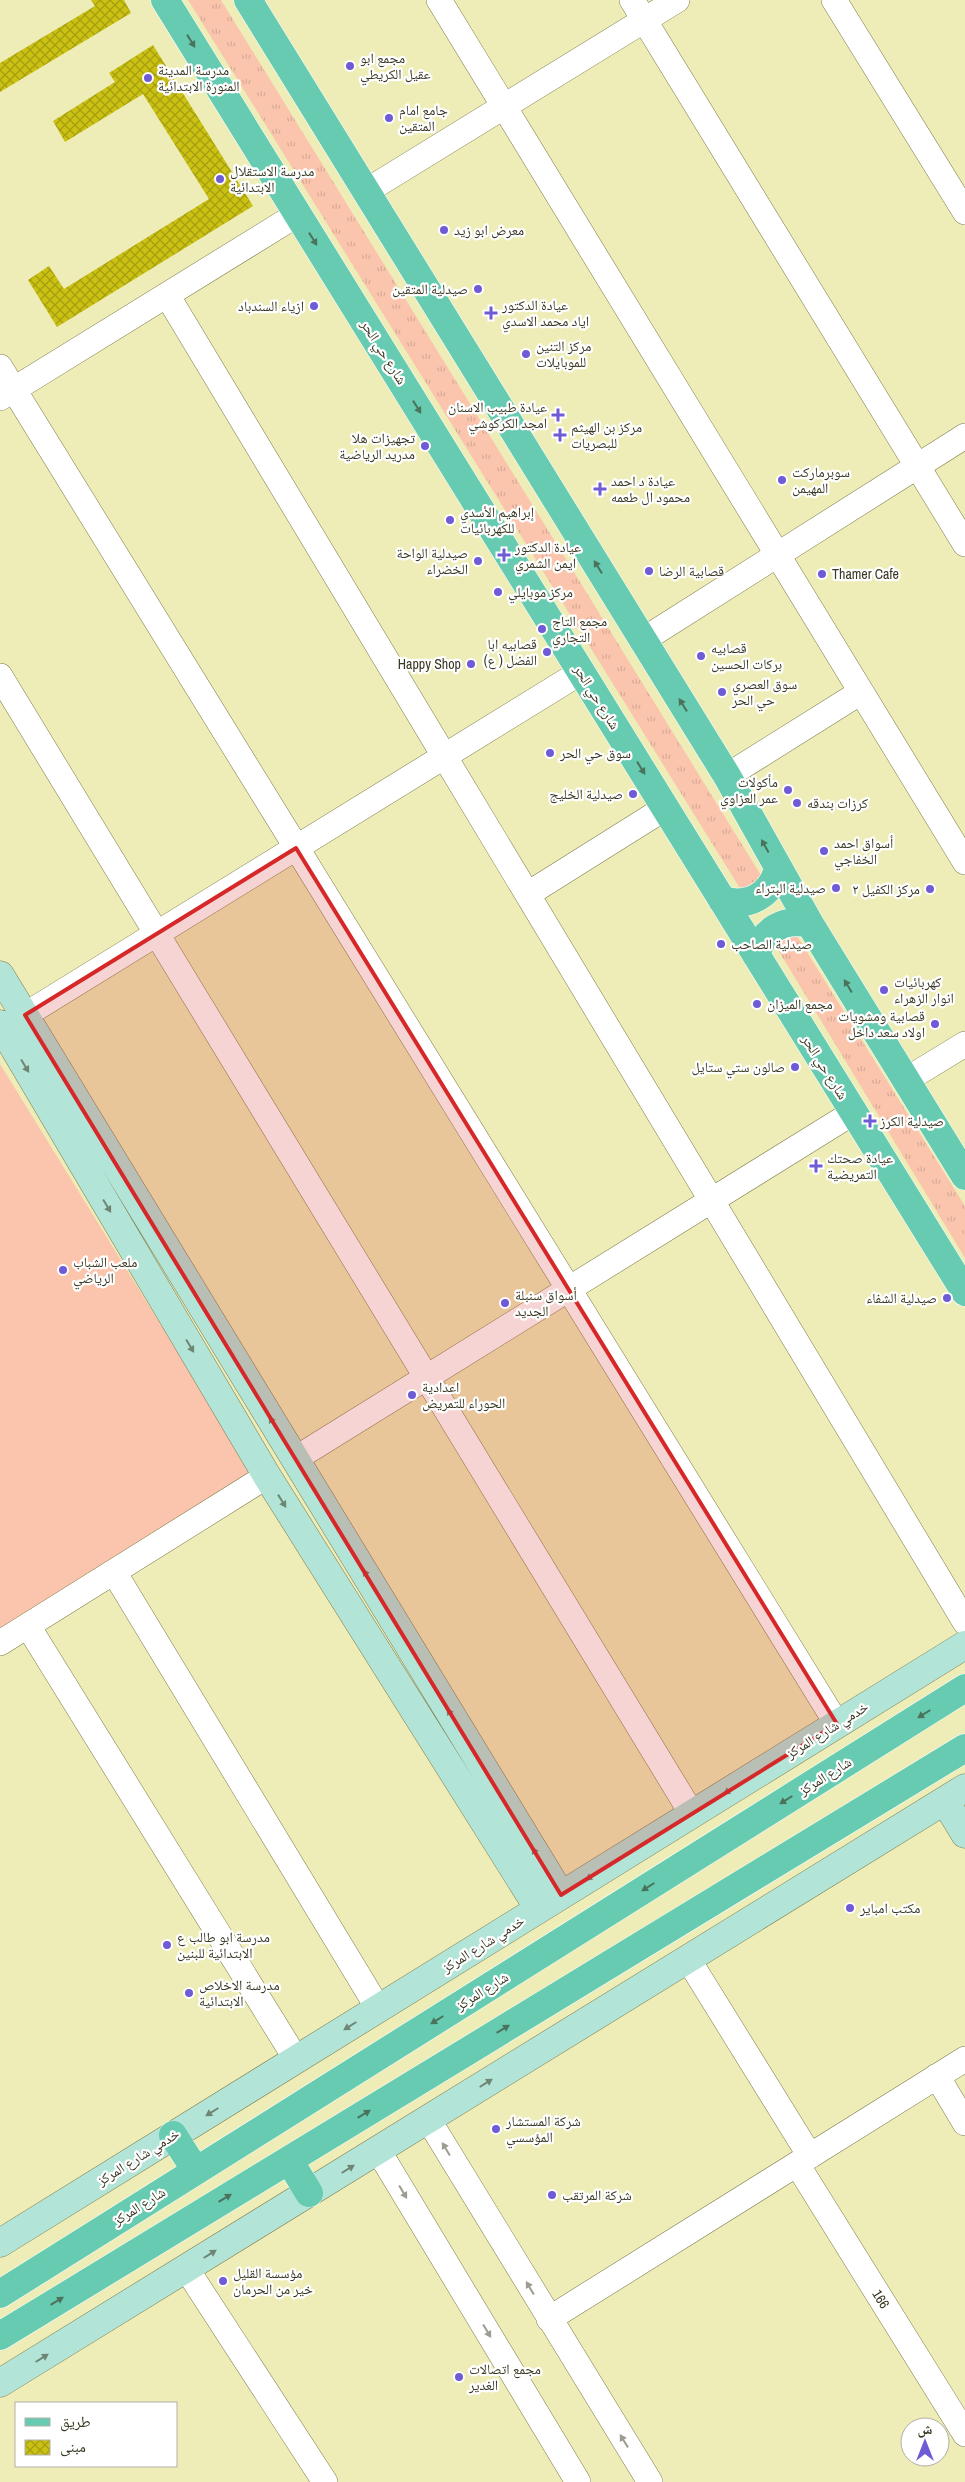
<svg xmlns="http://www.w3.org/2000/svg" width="965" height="2482" font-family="'Archivo Narrow','Noto Naskh Arabic',sans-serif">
<defs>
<pattern id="grass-tufts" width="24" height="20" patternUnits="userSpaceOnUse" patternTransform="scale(1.25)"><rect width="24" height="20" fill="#fbc5ad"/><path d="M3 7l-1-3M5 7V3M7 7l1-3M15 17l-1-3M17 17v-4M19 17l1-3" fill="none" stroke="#d8aa95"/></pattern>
<pattern id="building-cross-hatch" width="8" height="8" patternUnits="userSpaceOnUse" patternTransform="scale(1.25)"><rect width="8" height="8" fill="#cac112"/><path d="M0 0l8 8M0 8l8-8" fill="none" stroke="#a59e10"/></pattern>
</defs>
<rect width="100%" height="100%" fill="#eeedb7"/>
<path fill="url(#grass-tufts)" d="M188,0H221L762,877L741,890Z
M792,928L965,1206V1258L772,940Z"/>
<path fill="#fbc5ad" d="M0,1064L254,1476L0,1632Z"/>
<path fill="url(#building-cross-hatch)" d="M91,0H124L131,13L0,92V63L95,6Z
M153,45L253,206L57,327L28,280L49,266L64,289L209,199L143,94L65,142L53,121L115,82L109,73Z"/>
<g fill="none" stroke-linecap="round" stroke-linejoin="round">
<g stroke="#7f7d4c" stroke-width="26">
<path id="street" d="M439,0L965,862
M632,0L965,544
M834,0L965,212
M365,192L677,0
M167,295L965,1622
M0,367L837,1724
M0,398L298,214
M643,640L965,436
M0,676L692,1814
M727,776L861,692
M528,894L665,808
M25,1015L581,672
M906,1080L965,1044
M295,1459L854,1112
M114,1572L378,2008
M28,1626L296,2059
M0,1643L267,1476
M688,1959L810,2156
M937,2076L965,2123
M428,2119L650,2482
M378,2150L578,2482
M797,2164L965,2434
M186,2268L325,2482
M549,2319L965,2059"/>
</g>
<g stroke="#7f7d4c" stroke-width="29">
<path id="secondary" d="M0,975L561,1895
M0,1024L267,1476L539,1909
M945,1801L965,1834
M0,2243L965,1645
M0,2383L965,1788"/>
</g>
<g stroke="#fff" stroke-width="29">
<path id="primary" d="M165,0L965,1292
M248,0L727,776L810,924L965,1176
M722,900C749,908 771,895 778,869
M756,955C764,929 784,918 810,924
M173,2135L196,2171
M289,2160L309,2193
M0,2294L965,1688
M0,2336L965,1748"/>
</g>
<use href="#street" stroke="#fff" stroke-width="25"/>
<use href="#secondary" stroke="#b2e5d8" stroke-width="28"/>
<use href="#primary" stroke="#66cbb1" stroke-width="28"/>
</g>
<defs><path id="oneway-solid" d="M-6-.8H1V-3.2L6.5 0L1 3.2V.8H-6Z" transform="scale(1.25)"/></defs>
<g fill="#4b735c">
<use href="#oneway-solid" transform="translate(191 41) rotate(58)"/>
<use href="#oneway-solid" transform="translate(313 239) rotate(58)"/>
<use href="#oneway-solid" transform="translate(417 407) rotate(58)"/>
<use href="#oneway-solid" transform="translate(598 567) rotate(-122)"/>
<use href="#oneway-solid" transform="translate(683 705) rotate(-122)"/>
<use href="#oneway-solid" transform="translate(641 768) rotate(58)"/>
<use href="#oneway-solid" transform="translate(765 846) rotate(-119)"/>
<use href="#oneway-solid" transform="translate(848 986) rotate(-121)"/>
<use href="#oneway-solid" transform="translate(924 1714) rotate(148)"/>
<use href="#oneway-solid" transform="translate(786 1800) rotate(148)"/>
<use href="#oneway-solid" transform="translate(648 1887) rotate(148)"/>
<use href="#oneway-solid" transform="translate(437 2020) rotate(148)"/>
<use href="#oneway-solid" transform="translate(503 2029) rotate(-31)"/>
<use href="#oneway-solid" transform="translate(364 2114) rotate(-31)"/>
<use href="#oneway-solid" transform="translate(225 2198) rotate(-31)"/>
<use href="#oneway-solid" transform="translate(57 2301) rotate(-31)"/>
</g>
<g fill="#6f8674">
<use href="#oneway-solid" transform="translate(25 1066) rotate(59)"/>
<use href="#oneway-solid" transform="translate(107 1206) rotate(59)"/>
<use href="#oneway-solid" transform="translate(190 1346) rotate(59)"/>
<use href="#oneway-solid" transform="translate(273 1423) rotate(-121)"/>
<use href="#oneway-solid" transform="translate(282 1501) rotate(58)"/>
<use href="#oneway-solid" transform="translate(367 1576) rotate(-121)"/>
<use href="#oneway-solid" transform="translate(451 1715) rotate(-121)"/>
<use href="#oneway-solid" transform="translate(730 1790) rotate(148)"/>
<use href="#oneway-solid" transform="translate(536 1854) rotate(-121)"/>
<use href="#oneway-solid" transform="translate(592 1876) rotate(148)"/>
<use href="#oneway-solid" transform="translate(350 2026) rotate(148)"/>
<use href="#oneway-solid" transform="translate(486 2083) rotate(-32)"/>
<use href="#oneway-solid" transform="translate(212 2112) rotate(148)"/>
<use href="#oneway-solid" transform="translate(348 2169) rotate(-32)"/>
<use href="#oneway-solid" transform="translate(210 2254) rotate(-32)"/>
<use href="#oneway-solid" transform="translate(42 2358) rotate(-32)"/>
</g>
<g fill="#9c9c91">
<use href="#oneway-solid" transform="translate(446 2149) rotate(-121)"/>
<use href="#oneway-solid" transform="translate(403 2192) rotate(59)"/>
<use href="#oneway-solid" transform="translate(530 2288) rotate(-121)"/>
<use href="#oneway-solid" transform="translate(487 2331) rotate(59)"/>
<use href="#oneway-solid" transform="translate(624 2441) rotate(-122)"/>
</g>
<path fill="#d62828" fill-opacity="0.2" stroke="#d62828" stroke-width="4" stroke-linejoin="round" d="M296,848L837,1724L561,1895L25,1015Z"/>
<g fill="#6e5bd5" stroke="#fff" stroke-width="2">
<circle cx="350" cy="66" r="5"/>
<circle cx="148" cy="78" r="5"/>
<circle cx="389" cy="118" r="5"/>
<circle cx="220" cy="179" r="5"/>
<circle cx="444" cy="230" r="5"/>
<circle cx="478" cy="289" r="5"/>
<circle cx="314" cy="306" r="5"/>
<path d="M488.5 305.5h5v5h5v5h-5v5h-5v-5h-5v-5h5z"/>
<circle cx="526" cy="354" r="5"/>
<path d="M555.5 407.5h5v5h5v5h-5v5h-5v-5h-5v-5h5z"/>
<path d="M557.5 427.5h5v5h5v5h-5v5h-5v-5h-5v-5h5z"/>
<circle cx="425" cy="446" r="5"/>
<circle cx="782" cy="480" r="5"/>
<path d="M597.5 481.5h5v5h5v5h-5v5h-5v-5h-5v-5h5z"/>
<circle cx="450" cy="520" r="5"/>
<path d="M501.5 547.5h5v5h5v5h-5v5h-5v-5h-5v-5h5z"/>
<circle cx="478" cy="561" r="5"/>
<circle cx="649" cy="571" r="5"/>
<circle cx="822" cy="574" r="5"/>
<circle cx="498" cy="592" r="5"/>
<circle cx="542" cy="629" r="5"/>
<circle cx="547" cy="652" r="5"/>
<circle cx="701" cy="656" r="5"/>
<circle cx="471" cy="664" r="5"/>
<circle cx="722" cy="692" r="5"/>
<circle cx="550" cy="753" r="5"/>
<circle cx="788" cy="790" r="5"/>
<circle cx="633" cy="794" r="5"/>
<circle cx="797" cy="803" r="5"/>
<circle cx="824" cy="851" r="5"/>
<circle cx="836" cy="888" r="5"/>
<circle cx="930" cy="889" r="5"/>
<circle cx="721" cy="944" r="5"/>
<circle cx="884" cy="990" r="5"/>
<circle cx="757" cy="1004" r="5"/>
<circle cx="935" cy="1024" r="5"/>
<circle cx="795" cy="1067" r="5"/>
<path d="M867.5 1113.5h5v5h5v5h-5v5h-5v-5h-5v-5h5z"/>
<path d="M813.5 1158.5h5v5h5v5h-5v5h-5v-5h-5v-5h5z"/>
<circle cx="63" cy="1270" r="5"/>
<circle cx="947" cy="1298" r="5"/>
<circle cx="505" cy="1303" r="5"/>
<circle cx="412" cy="1395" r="5"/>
<circle cx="850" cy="1908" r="5"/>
<circle cx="167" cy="1945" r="5"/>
<circle cx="189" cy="1993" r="5"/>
<circle cx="496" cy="2129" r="5"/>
<circle cx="552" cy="2195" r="5"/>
<circle cx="223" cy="2281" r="5"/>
<circle cx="459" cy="2377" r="5"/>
</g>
<g text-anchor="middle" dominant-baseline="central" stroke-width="4.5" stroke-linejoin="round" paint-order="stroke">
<g font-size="14" fill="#393823" stroke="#fff" text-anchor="start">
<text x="360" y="58">مجمع ابو<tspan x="360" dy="16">عقيل الكريطي</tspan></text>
<text x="158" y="70">مدرسة المدينة<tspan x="158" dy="16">المنورة الابتدائية</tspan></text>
<text x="399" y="110">جامع امام<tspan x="399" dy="16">المتقين</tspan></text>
<text x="230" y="171">مدرسة الاستقلال<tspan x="230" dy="16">الابتدائية</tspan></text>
<text x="454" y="230">معرض ابو زيد</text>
<text x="468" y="289" text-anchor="end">صيدلية المتقين</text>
<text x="502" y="305">عيادة الدكتور<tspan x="502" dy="16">اياد محمد الاسدي</tspan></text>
<text x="304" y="306" text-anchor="end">ازياء السندباد</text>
<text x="536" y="346">مركز التنين<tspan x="536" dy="16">للموبايلات</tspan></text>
<text x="547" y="407" text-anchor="end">عيادة طبيب الاسنان<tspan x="547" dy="16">امجد الكركوشي</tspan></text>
<text x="571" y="427">مركز بن الهيثم<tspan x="571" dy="16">للبصريات</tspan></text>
<text x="415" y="438" text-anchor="end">تجهيزات هلا<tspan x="415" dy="16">مدريد الرياضية</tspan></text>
<text x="792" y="472">سوبرماركت<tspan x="792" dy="16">المهيمن</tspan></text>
<text x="611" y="481">عيادة د احمد<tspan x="611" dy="16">محمود ال طعمه</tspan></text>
<text x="460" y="512">إبراهيم الأسدي<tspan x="460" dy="16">للكهربائيات</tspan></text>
<text x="515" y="547">عيادة الدكتور<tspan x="515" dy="16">ايمن الشمري</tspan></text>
<text x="468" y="553" text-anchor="end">صيدلية الواحة<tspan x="468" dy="16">الخضراء</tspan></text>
<text x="659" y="571">قصابية الرضا</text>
<text x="832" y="574">Thamer Cafe</text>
<text x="508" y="592">مركز موبايلي</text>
<text x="552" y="621">مجمع التاج<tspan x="552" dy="16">التجاري</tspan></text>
<text x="537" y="644" text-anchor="end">قصابيه ابا<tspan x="537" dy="16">الفضل ( ع)</tspan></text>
<text x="711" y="648">قصابيه<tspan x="711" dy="16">بركات الحسين</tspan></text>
<text x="461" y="664" text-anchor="end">Happy Shop</text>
<text x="732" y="684">سوق العصري<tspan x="732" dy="16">حي الحر</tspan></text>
<text x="560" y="753">سوق حي الحر</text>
<text x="778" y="782" text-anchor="end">مأكولات<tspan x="778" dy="16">عمر العزاوي</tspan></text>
<text x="623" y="794" text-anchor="end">صيدلية الخليج</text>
<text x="807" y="803">كرزات بندقه</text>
<text x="834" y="843">أسواق احمد<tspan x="834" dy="16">الخفاجي</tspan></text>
<text x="826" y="888" text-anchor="end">صيدلية البتراء</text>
<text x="920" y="889" text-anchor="end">مركز الكفيل ٢</text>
<text x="731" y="944">صيدلية الصاحب</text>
<text x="894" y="982">كهربائيات<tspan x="894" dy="16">انوار الزهراء</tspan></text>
<text x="767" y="1004">مجمع الميزان</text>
<text x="925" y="1016" text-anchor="end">قصابية ومشويات<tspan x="925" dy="16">اولاد سعد داخل</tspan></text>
<text x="785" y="1067" text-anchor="end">صالون ستي ستايل</text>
<text x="880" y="1121">صيدلية الكرز</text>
<text x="827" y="1158">عيادة صحتك<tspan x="827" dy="16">التمريضية</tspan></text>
<text x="73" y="1262">ملعب الشباب<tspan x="73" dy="16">الرياضي</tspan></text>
<text x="515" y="1295">أسواق سنبلة<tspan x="515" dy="16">الجديد</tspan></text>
<text x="937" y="1298" text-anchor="end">صيدلية الشفاء</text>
<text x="422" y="1387">اعدادية<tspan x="422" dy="16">الحوراء للتمريض</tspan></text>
<text x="860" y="1908">مكتب امباير</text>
<text x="177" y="1937">مدرسة ابو طالب ع<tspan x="177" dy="16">الابتدائية للبنين</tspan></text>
<text x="199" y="1985">مدرسة الاخلاص<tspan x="199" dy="16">الابتدائية</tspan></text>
<text x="506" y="2121">شركة المستشار<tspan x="506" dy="16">المؤسسي</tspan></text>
<text x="562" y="2195">شركة المرتقب</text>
<text x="233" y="2273">مؤسسة القليل<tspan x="233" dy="16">خير من الحرمان</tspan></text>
<text x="469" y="2369">مجمع اتصالات<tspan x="469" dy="16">الغدير</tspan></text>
</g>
<g font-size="14" fill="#393823" stroke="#fff">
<text transform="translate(384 352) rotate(58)">شارع حي الحر</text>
<text transform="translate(597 697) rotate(58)">شارع حي الحر</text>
<text transform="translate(825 1067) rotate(58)">شارع حي الحر</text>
<text transform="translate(827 1730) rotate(-32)">خدمي شارع المركز</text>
<text transform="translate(825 1776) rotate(-32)">شارع المركز</text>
<text transform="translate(483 1944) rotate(-32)">خدمي شارع المركز</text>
<text transform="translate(482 1991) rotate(-32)">شارع المركز</text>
<text transform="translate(138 2157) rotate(-32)">خدمي شارع المركز</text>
<text transform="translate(139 2206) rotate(-32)">شارع المركز</text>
<text transform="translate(881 2299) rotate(58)">166</text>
</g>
</g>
<rect x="15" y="2402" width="162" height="65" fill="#ffffff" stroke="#b0afa7"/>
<rect x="25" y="2418" width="25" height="8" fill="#66cbb1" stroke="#b0afa7"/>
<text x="60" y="2427" font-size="15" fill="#393823">طريق</text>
<rect x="25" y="2440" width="25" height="15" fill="url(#building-cross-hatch)" stroke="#b0afa7"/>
<text x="60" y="2452" font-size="15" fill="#393823">مبنى</text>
<g transform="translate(925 2442)"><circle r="24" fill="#ffffff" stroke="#b0afa7"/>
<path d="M0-4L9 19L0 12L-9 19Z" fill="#6e5bd5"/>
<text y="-8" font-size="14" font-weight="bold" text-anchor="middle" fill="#393823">ش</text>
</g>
</svg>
